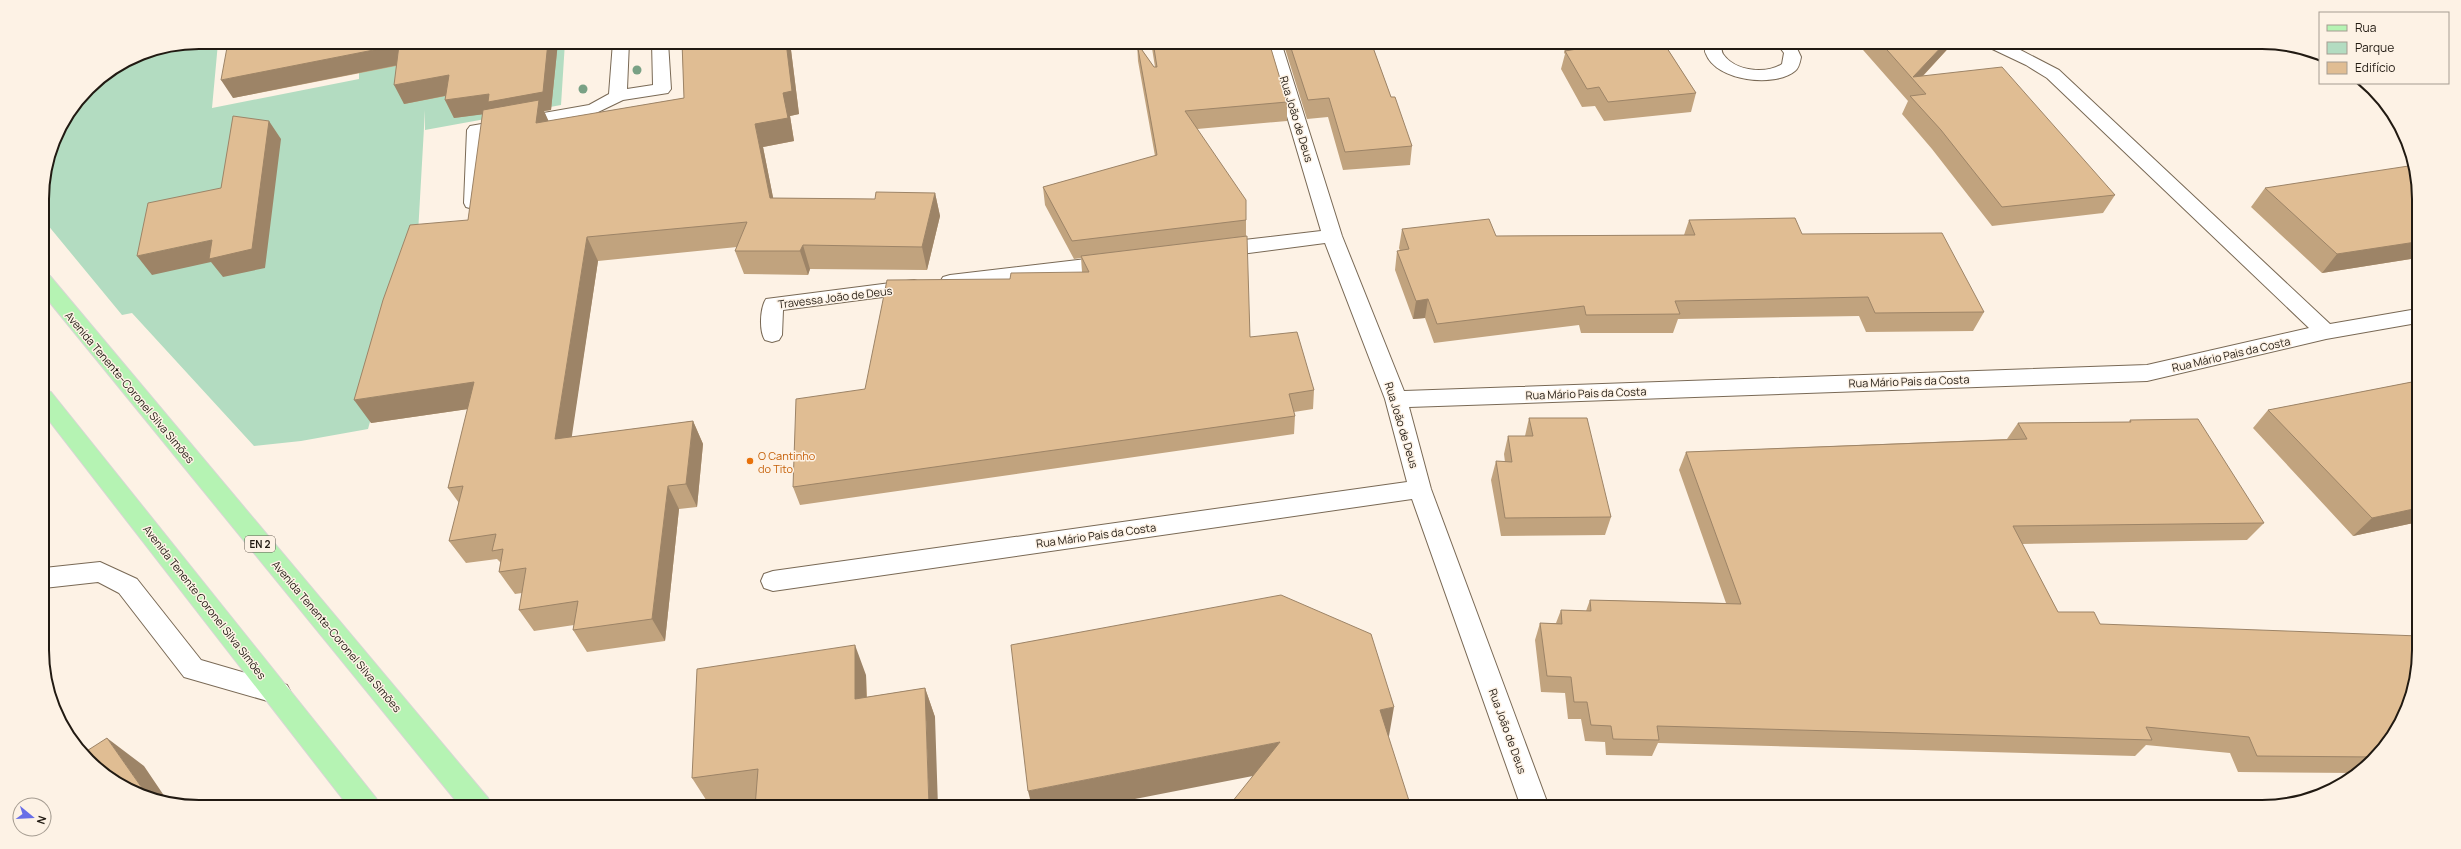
<svg xmlns="http://www.w3.org/2000/svg" width="2461" height="849" font-family="Manrope,sans-serif">
<rect width="100%" height="100%" fill="#fdf2e5"/>
<path fill="#b3dcc1" d="M199,42H223L218,43L212,108L359,79V42H565L561,105L425,130V110L417,251L368,429L301,441L254,446L132,313L122,315L42,218V189L54,139L88,88L139,54Z"/>
<g fill="none" stroke-linecap="round" stroke-linejoin="round">
<g stroke="#796955" stroke-width="2">
<path id="minor" d="M613,42H629L627,89L653,85L652,42H668L671,89L668,93L623,100L594,114L485,134L482,203L480,207L473,209L466,207L464,203L467,130L470,126L589,105L609,94Z
M1265,42H1281L1342,236L1404,391L2147,365L2309,328L2047,78L2026,65L1986,46L1984,42H2005L2059,70L2330,324L2417,309V323L2326,339L2147,381L1409,407L1431,489L1549,807H1521L1412,499L773,591L764,588L761,581L764,574L773,571L1407,482L1385,399L1325,243L1218,257L1211,255L1208,250L1211,245L1218,243L1321,231Z
M1705,42H1721C1722,46 1721,51 1723,54C1735,72 1767,74 1782,64L1784,53L1776,42H1794L1801,57C1800,62 1799,68 1795,71C1775,88 1716,81 1706,54C1704,51 1705,46 1705,42Z
M1112,256L1119,258L1122,263L1119,268L950,289L943,287L940,282L943,277L950,275Z
M914,280L921,282L924,287L921,292L783,310L782,335L779,340L772,342L765,340C759,331 760,308 766,299Z"/>
</g>
<g stroke="#796955" stroke-width="2">
<path id="tertiary" d="M100,562L137,579L201,660L287,685L291,693L287,701L278,704L184,677L119,593L98,582L44,588V568Z"/>
</g>
<g stroke="#d7d6d4" stroke-width="2">
<path id="primary" d="M43,274L50,276L488,798L492,807H461L43,294Z
M43,390L51,392L376,798L380,807H349L44,414Z"/>
</g>
<use href="#minor" fill="#fff" fill-rule="evenodd"/>
<use href="#tertiary" fill="#fff" fill-rule="evenodd"/>
<use href="#primary" fill="#b5f3b3" fill-rule="evenodd"/>
</g>
<g fill="#79a185">
<circle cx="637" cy="70" r="4.5"/>
<circle cx="583" cy="89" r="4.5"/>
</g>
<path fill="#c1a37e" d="M228,42H558L551,110L544,111L548,121L684,98L682,42L793,50H791L799,114L790,116L794,141L763,147L773,198L875,199L935,193L940,216L927,270L810,269L808,275L744,274L735,251L737,247L598,261L571,437L693,421L703,444L697,507L679,509L665,641L587,652L573,630L574,625L534,631L519,610L522,593L515,594L499,572L501,563L497,559L466,563L449,541L459,503L448,488L468,409L371,423L468,220L483,114L454,118L445,100L446,96L404,104L396,66L233,98Z
M1151,42H1269L1287,102V121L1197,129L1246,220V236L1250,337L1314,390L1313,409L1294,412L1295,416L1294,434L800,505L793,487L865,389L1010,279L1082,272L1081,258L1074,259L1045,205L1043,187L1155,156L1138,61L1137,43L1154,67H1155Z
M1283,42H1371L1391,97L1412,146L1410,165L1343,170L1328,117L1307,119Z
M1566,42H1663L1696,93L1691,112L1604,121L1595,106L1582,107L1561,69L1565,54L1564,53Z
M1856,42H1954L1923,76L2115,195L2103,213L1992,226L1932,149L1902,114L1908,101Z
M2416,169L2417,258L2322,273L2251,207L2265,188Z
M1689,220L1802,234L1984,312L1973,331L1866,332L1859,316L1678,319L1673,333H1581L1579,325L1434,343L1425,318L1413,319L1395,270L1397,251H1400L1399,248L1402,229L1496,236L1684,235Z
M2417,381L2418,522L2353,536L2253,428L2268,410Z
M1529,418L1611,517L1605,535L1501,536L1491,480L1496,461L1505,462L1504,454L1508,436H1525Z
M2130,420L2264,523L2247,540L2022,544L2058,612L2100,624L2393,737L2359,773L2238,772L2230,753L2146,745L2135,756L1658,743L1652,756L1606,755L1605,742L1585,741L1581,719H1568L1565,693L1541,692L1535,640L1540,623H1556L1561,610L1586,611L1590,600L1726,603L1679,470L1686,452L2007,439L2018,423L2129,422Z
M866,675L867,697L925,688L935,717L756,799L710,806L692,778Z"/>
<path fill="#9d8467" d="M548,42H558L551,110L544,111L550,124L547,147L493,113L454,118L445,100L489,94Z
M786,42H792L793,50H791L799,114L790,116L794,141L763,147L778,222L770,198L755,124L783,93Z
M1946,42H1954L1916,83L1913,77Z
M399,45L408,63L233,98L221,80Z
M449,75L459,93L404,104L394,85Z
M269,121L281,139L265,268L223,277L211,262L152,275L137,256L212,240Z
M935,193L940,216L927,270L922,247Z
M587,237L598,261L568,462L555,439Z
M2416,242L2417,258L2322,273L2337,254Z
M803,245L810,269L808,275L800,251Z
M1428,299L1425,318L1413,319L1416,301Z
M474,382L489,406L371,423L354,400Z
M693,421L703,444L697,507L686,484Z
M668,486L679,509L665,641L652,619Z
M2418,508V522L2353,536L2372,518Z
M855,645L866,675L867,728L855,699Z
M925,688L935,717L938,807H929Z
M1394,707L1389,736L1375,739L1380,710Z
M107,738L144,766L169,803L158,802L149,798Z
M1280,742L1278,771L1094,807H1032L1028,791Z"/>
<path fill="#e0bd93" stroke="#9d8467" d="M228,42H548L543,92L488,102L489,94L445,100L449,75L394,85L399,45L221,80Z
M682,42H786L792,91L783,93L788,118L755,124L770,198L875,199L876,192L935,193L922,247L803,245L800,251H735L747,222L587,237L555,439L693,421L686,484L668,486L652,619L573,630L578,601L519,610L526,568L499,572L503,549L492,551L496,534L449,541L463,486L448,488L474,382L354,400L383,300L410,225L468,220L483,110L539,100L536,123L684,98Z
M1153,42H1269L1287,102L1185,111L1246,200V220L1072,241L1043,187L1157,155L1137,43L1154,67H1157Z
M1289,42H1371L1391,97H1395L1412,146L1345,152L1329,98L1308,100Z
M1572,42H1663L1696,93L1608,102L1599,87L1587,89L1565,51L1577,49Z
M1880,42H1946L1913,77L2002,67L2115,195L2002,207L1941,130L1910,96L1926,94Z
M233,116L269,121L252,249L209,259L212,240L137,256L148,203L221,188Z
M2415,165L2416,169V242L2337,254L2265,188Z
M1795,218L1802,234L1942,233L1984,312L1875,313L1868,297L1675,301L1680,314L1586,315L1584,306L1437,324L1428,299L1416,301L1397,251L1409,249L1402,229L1489,219L1496,236L1695,235L1689,220Z
M1247,236L1250,337L1297,332L1314,390L1289,394L1295,416L793,487L796,399L865,389L887,280L1010,279L1011,273L1089,272L1081,256Z
M2417,381L2418,508L2372,518L2268,410Z
M1529,418H1587L1611,517L1505,518L1496,461L1512,462L1508,436H1533Z
M2198,419L2264,523L2013,526L2058,612H2094L2100,624L2419,636V650L2414,691L2393,737L2374,757L2257,756L2249,737L2146,727L2152,740L1657,726L1659,740L1613,739L1611,726L1591,725L1587,702H1574L1571,677L1547,676L1540,623L1562,624L1561,610L1591,611L1590,600L1741,604L1686,452L2027,439L2018,423L2131,422L2130,420Z
M1281,595L1371,634L1394,707L1380,710L1411,807H1228L1280,742L1028,791L1011,645Z
M855,645V699L925,688L929,807H755L758,769L692,778L697,669Z
M107,738L149,798L120,786L82,754Z"/>
<circle fill="#e8710a" stroke="#fdf2e5" stroke-width="1.5" cx="750" cy="461" r="4"/>
<g text-anchor="middle" dominant-baseline="central" stroke-width="3" stroke-linejoin="round" paint-order="stroke">
<rect fill="#fdf2e5" stroke="#635b51" stroke-width="1" x="245" y="536" width="30" height="16" rx="3"/>
<g font-size="10" font-weight="bold" fill="#211a12">
<text x="260" y="544">EN 2</text>
</g>
<g font-size="11" fill="#211a12" stroke="#fdf2e5">
<text transform="translate(1297 119) rotate(73)">Rua João de Deus</text>
<text transform="translate(835 297) rotate(-7)">Travessa João de Deus</text>
<text transform="translate(2231 354) rotate(-13)">Rua Mário Pais da Costa</text>
<text transform="translate(1909 381) rotate(-2)">Rua Mário Pais da Costa</text>
<text transform="translate(130 387) rotate(50)">Avenida Tenente-Coronel Silva Simões</text>
<text transform="translate(1586 393) rotate(-2)">Rua Mário Pais da Costa</text>
<text transform="translate(1402 425) rotate(73)">Rua João de Deus</text>
<text transform="translate(1096 535) rotate(-8)">Rua Mário Pais da Costa</text>
<text transform="translate(205 602) rotate(52)">Avenida Tenente Coronel Silva Simões</text>
<text transform="translate(337 636) rotate(50)">Avenida Tenente-Coronel Silva Simões</text>
<text transform="translate(1508 731) rotate(70)">Rua João de Deus</text>
</g>
<g font-size="11" fill="#c56008" stroke="#fdf2e5" text-anchor="start">
<text x="758" y="455">O Cantinho<tspan x="758" dy="13">do Tito</tspan></text>
</g>
</g>
<path d="M0 0H2461V849H0ZM199 49H2262A150 150 0 0 1 2412 199V650A150 150 0 0 1 2262 800H199A150 150 0 0 1 49 650V199A150 150 0 0 1 199 49Z" fill="#fdf2e5" fill-rule="evenodd"/>
<path fill="none" stroke="#211a12" stroke-width="2" d="M199 49H2262A150 150 0 0 1 2412 199V650A150 150 0 0 1 2262 800H199A150 150 0 0 1 49 650V199A150 150 0 0 1 199 49Z"/>
<rect x="2319" y="12" width="130" height="72" fill="#fdf2e5" stroke="#a59c91"/>
<rect x="2327" y="25" width="20" height="6" fill="#b5f3b3" stroke="#a59c91"/>
<text x="2355" y="32" font-size="12" fill="#211a12">Rua</text>
<rect x="2327" y="42" width="20" height="12" fill="#b3dcc1" stroke="#a59c91"/>
<text x="2355" y="52" font-size="12" fill="#211a12">Parque</text>
<rect x="2327" y="62" width="20" height="12" fill="#e0bd93" stroke="#a59c91"/>
<text x="2355" y="72" font-size="12" fill="#211a12">Edifício</text>
<g transform="translate(32 817) rotate(108)"><circle r="19" fill="#fdf2e5" stroke="#a59c91"/>
<path d="M0-3L7 15L0 10L-7 15Z" fill="#686ee7"/>
<text y="-6" font-size="11" font-weight="bold" text-anchor="middle" fill="#211a12">N</text>
</g>
</svg>
